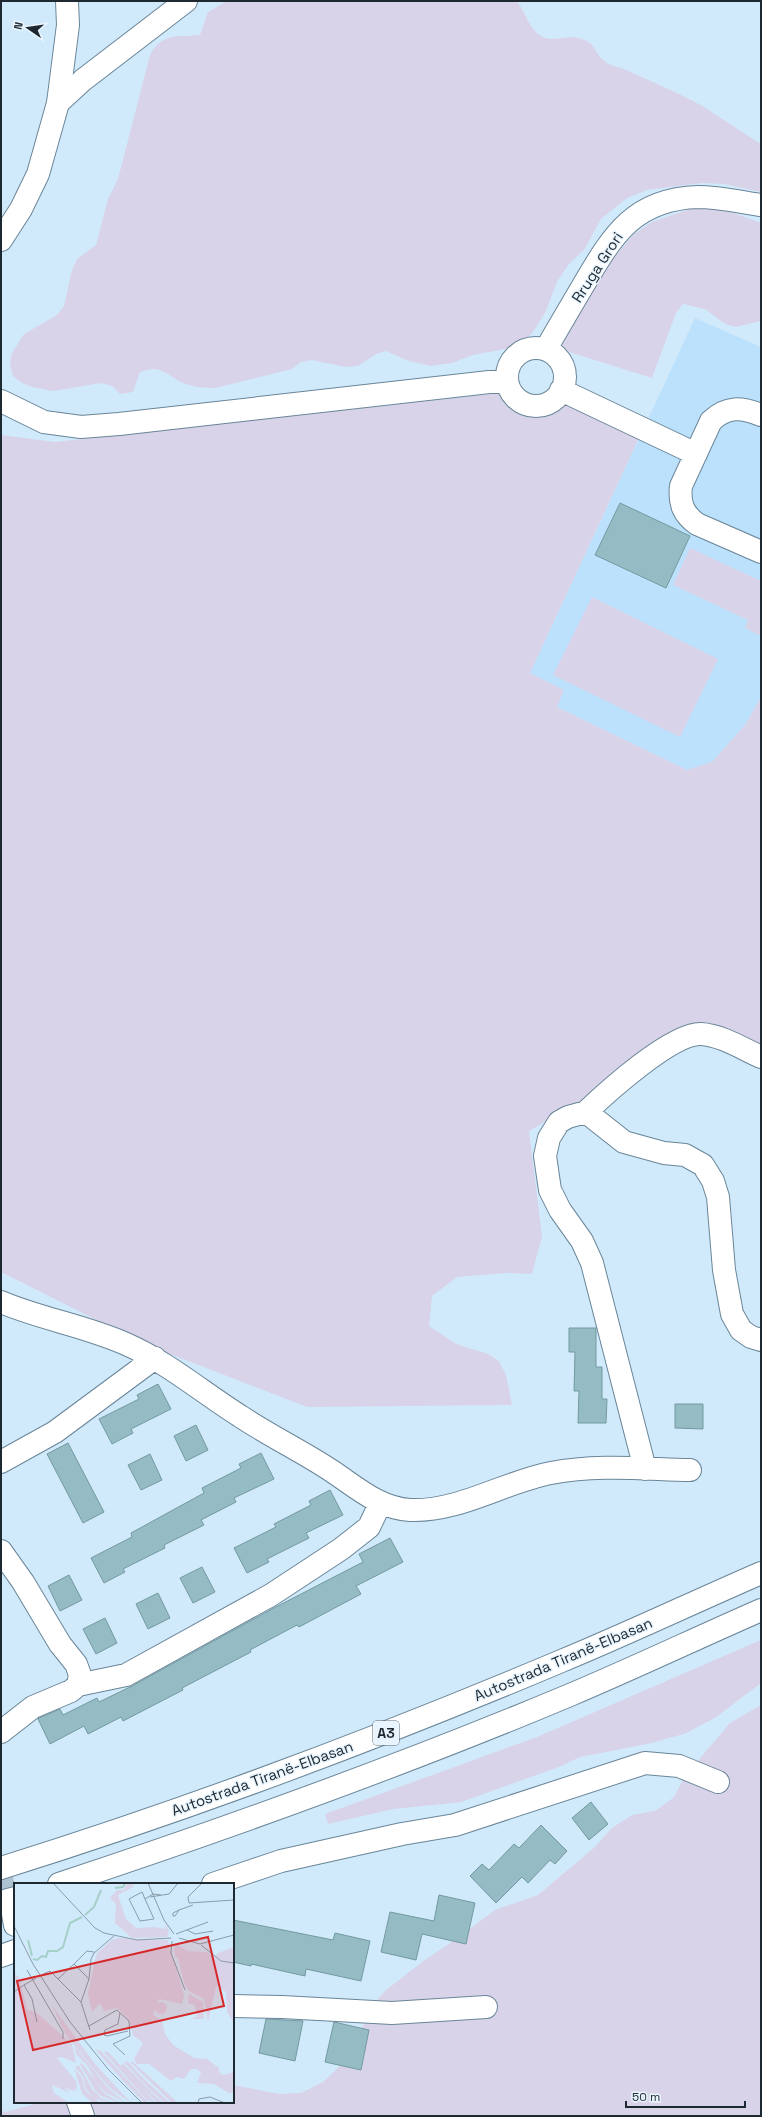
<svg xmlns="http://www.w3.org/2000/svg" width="762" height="2117" font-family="'Space Grotesk',sans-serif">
<rect width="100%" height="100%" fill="#d1eafb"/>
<path fill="#bce1fc" d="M695,318L761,347V697L745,725L712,762L687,770L557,707L530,673Z"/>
<path fill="#d8d3e9" d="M227,1H517C525,12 530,30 541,36C552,43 566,35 578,38C596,42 593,51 603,60C608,65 615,67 622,68C649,81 678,92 704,107C723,119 741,132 761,144V192L724,184L702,183L647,190L627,198L601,219L584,250L569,264L557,282L546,311L533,332L525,340L505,349L473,355L452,363L430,366L406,360L386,351L376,354L358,366L345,367L312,360L301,362L292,369L215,388C204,388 191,387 181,382C164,373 161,364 140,372L133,392L120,394L112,386L101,383L53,391L32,387L22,383L13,376L10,364L12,353L24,334L57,315L64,306L72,270L77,259L96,245L108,199L118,179L150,55C161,33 178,37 200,35L208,12Z
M696,207L728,211L761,223V321L736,327L725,324L705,309L683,304L676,313L652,378L569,352L559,346L612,260L634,234L652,222Z
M501,393C520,417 535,417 560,401L639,438L530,673L564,690L557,707L687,770L712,762L745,725L761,697V1048L687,1040L529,1131L542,1236L532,1274L507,1273L457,1277L432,1296L429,1326L456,1344L488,1354L499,1361L506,1375L512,1405L307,1407L144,1344L1,1272V435L55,442Z
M690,548L761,581V636L745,628L748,620L673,585Z
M592,597L718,659L680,737L553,675Z
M761,1640V1683L715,1718L684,1734L647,1744L580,1757L559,1767L461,1802L394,1809L328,1824L325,1814L537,1737Z
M761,1705V2116H1V2111L6,2112L42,2102H233V2085L279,2094L301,2093L323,2082L339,2067L353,2050L370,2009L385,1991L422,1962L459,1937L495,1910L538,1895L595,1847L612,1828L632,1815L655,1811L674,1797L685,1776L730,1723Z"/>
<path fill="#95bcc4" stroke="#7399a0" d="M620,503L690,536L666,588L595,555Z
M569,1328H596V1367H602V1399H607L606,1423H578L579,1391H574L575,1352H569Z
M158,1384L171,1409L131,1429L133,1433L112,1444L99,1419L139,1399L137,1395Z
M675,1404H703V1429L675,1428Z
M196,1425L208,1450L186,1461L174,1436Z
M68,1443L104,1512L83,1523L47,1454Z
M261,1453L274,1479L234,1498L236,1502L201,1520L204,1525L164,1545L165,1548L123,1569L125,1572L104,1583L91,1558L132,1537L131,1533L204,1493L202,1488L241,1468L239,1464Z
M150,1454L162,1480L141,1490L128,1465Z
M330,1490L343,1515L306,1533L309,1538L267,1559L269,1562L247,1573L234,1548L276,1527L274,1524L311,1505L309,1501Z
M390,1538L403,1562L356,1586L361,1594L299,1627L297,1625L250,1650L251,1652L182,1688L183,1690L123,1721L121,1717L88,1734L84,1726L50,1744L38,1719L39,1718L60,1709L63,1715L97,1698L99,1702L132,1686L272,1609L363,1562L359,1554Z
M202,1567L215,1592L193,1603L180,1578Z
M69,1575L82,1600L60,1611L48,1586Z
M158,1593L170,1618L148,1629L136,1604Z
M105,1618L117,1643L96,1654L83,1629Z
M591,1802L608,1824L589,1840L572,1818Z
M541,1825L567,1851L555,1864L550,1860L528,1883L522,1877L496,1903L470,1876L482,1864L489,1870L514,1844L519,1848Z
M439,1895L475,1903L466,1944L422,1934L416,1960L381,1952L390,1912L434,1921Z
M233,1920L333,1940L335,1933L370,1941L361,1981L306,1969L305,1976L251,1964V1966L233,1962Z
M266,2019L303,2021L295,2061L259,2053Z
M334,2022L369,2030L361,2070L325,2062Z"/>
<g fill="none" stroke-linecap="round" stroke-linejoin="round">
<path stroke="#adc3d2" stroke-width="22" stroke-dasharray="22 11" stroke-linecap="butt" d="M1,1876L13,1914"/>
<g stroke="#698598" stroke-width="24">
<path id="minor" d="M58,103L83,80L186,1
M507 377a29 29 0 1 1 58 0a29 29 0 1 1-58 0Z
M546,349C558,328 571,306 584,284C613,235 634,199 698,197C719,197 740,202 761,205
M561,390L696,454
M1,401L44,422L81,427L119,424L507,380
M761,415C741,407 727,406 711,421L681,486C679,503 683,514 697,524L761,552
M586,1112C607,1092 672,1033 701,1034C721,1035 743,1049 761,1057
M1,1302C41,1319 86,1326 126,1344C167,1362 202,1392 240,1416C267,1434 297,1449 324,1466C352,1483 376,1508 410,1510C459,1512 504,1482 551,1473C598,1464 643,1469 690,1470
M1,1462L55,1432L155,1358
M645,1469L592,1263L582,1241L560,1210L550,1190L545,1156L549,1138L559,1122L568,1117L586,1112L624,1142L664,1153L685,1155L703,1165L713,1181L718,1197L724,1270L732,1314L741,1330L751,1337L761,1340
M1,1551L23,1582L60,1644L76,1664L80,1675L78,1685
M1,1732L33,1707L71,1691L78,1685L126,1675L271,1595L341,1549L369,1527L380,1504
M213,1884L281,1861L402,1834L455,1825L645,1763L679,1766L718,1782
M13,1914L15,1925
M1,1956L15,1951
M233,2006L282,2007L392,2013L486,2007
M78,2102L83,2116"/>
</g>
<g stroke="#698598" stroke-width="24">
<path id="major" d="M1,240L21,209L38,174L58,103L68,25L67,1"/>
</g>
<g stroke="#698598" stroke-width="24">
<path id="highway" d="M1,1868C190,1809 376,1739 559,1662C627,1634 694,1602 761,1573
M59,1884C231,1827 403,1765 570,1695C634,1668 697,1638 761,1610
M1,1902L15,1898"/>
</g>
<use href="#minor" stroke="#fff" stroke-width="22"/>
<use href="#major" stroke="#fff" stroke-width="22"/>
<use href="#highway" stroke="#fff" stroke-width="22"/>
</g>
<g text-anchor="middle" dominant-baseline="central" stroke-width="3" stroke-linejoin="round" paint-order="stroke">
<rect fill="#e9f5fe" stroke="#5a666e" stroke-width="1" x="373" y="1721" width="26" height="24" rx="3"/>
<g font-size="14" font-weight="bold" fill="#1d2830">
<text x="386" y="1733">A3</text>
</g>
<g font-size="15" fill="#1d2830" stroke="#e9f5fe">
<text transform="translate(597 267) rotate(-57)">Rruga Grori</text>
<text transform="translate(563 1659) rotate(-23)">Autostrada Tiranë-Elbasan</text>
<text transform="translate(262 1778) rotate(-20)">Autostrada Tiranë-Elbasan</text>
</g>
</g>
<g transform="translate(14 1883)">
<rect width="220" height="220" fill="#d1eafb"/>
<path d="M113,0H120L119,4L104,12L112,36L122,45L141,44L151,46L152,42L155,48L153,54L118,55L101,40L102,21L96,15L103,7H110ZM104,55L154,57L170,113L168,121L145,116L139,132L148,137L151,151L159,162L180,175L193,176L205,185V189L209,192L220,189V209L215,210L200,201L183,200L187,190L183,186H177L170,196L163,194L157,198L135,181H123L120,176L129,160L119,152L115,137L103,125L90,128L86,120L78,129L74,111L81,77L83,70L98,57ZM163,62L174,68L193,69L200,75L204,70L220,64V140L213,129L212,109L206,105V99L202,104L194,139L190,116L175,108L170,100L164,75L161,73L160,64ZM0,90L5,94L13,126L23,130L58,161L62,180L48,174L43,175L62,198L63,205L60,208L51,205L56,210L38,202L40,210L55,220H0ZM175,111L189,119L190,136H177L183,133L181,122L174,120ZM141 125a6 6 0 1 1 12 0a6 6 0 1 1-12 0ZM37,121L81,181L117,220L97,206L87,195L52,152ZM61,164L94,205L112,220L91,209L81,198L74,183L62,171ZM81,166L87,168L135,220H131L110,199ZM89,168L94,169L142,220L133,217ZM113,178L129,195L156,220H151L135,206L110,179ZM116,179H119L164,220H158L153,215ZM68,180L90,210L106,220L87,213L82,209L66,181ZM109,180L137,209L149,220H144L132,209L107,184ZM65,182L78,206L87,215L99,220L81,216L72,206L69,194L61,184ZM60,185L68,195L71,207L86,220H78L68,210Z" fill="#d8d3e9"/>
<path fill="none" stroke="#a4d0c7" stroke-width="2" d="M101,5L109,4L111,0M71,32L80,24L87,7M14,57L18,73M19,76L23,77L28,73L32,74L34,68H43L49,64L56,40L68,34"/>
<path fill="none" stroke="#899caa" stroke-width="1" d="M39,0L81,45L90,50L123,57L157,55M134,0L150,37L160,51M188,0L174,14L175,20L220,17M136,14L155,11L164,0M131,16L128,9L115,16L126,38L140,36L131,16L139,11L147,12M165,27L161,33H159V30ZM165,27L179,22M0,43L19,81L56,139L94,186L128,220M173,47L181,51L199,48M162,51L194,39M165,55L186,61L220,52M158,58L157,70L171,107M187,62L207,78L220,80M13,87L49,149V156M29,91L36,88L67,119M44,96L60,81M75,96L60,81L73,68L80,69M10,102L22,95M0,109L10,102L18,116L23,139M106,130L115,138L116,153L99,161L111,172M75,143L103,127L106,130L104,141L91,147L90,152L93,153L114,148M76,147L67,119L75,96L77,76L80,70L100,53M184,220L185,216L196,214L211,220"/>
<path fill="#d62828" fill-opacity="0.15" stroke="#d62828" stroke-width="2" d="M194,54L210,123L19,167L3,98Z"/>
<rect width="220" height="220" fill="none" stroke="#1d2830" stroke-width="2"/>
</g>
<rect width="762" height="2117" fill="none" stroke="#1d2830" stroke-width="4"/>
<g transform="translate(28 28) rotate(283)" stroke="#e9f5fe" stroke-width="3" paint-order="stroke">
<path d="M0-3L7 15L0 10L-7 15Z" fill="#1d2830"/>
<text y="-6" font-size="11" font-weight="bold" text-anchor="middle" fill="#1d2830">N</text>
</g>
<path d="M626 2101v6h119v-6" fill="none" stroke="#1d2830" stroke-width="2"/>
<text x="632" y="2101" font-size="12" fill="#1d2830" stroke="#e9f5fe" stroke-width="3" paint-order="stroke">50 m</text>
</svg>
